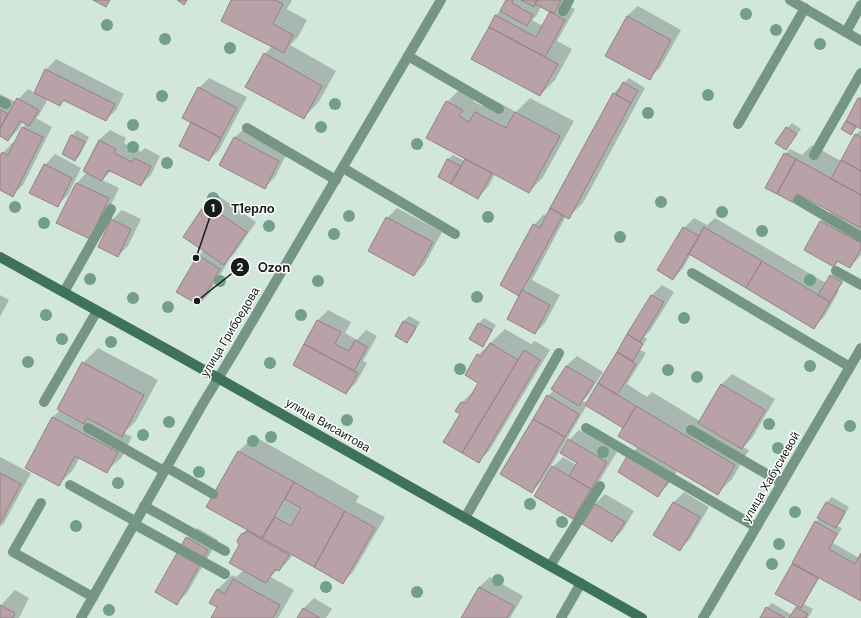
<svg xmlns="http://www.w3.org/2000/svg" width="861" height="618" font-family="'DM Sans',sans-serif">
<rect width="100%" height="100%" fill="#d2e7dc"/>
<path fill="#0003" fill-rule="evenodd" d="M232,0H292L287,9L307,20L298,37L290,45L336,71L318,103L303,118L265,54L272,46Z
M507,0H565L563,3L575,9L557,41L572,49L555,80L540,95L472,58L495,16L501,10ZM541,6L551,11L543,26L532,20L537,15Z
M638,6L681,30L660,68L649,78L627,16Z
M56,59L124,94L116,110L106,120L65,100L59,105L48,99L39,115L36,118L52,127L23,185L12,195L0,189V158L3,153L13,142L15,143L23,127L27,123L23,121L18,130L8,140L0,135V94L16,102L28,89L35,93L46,70Z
M209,78L247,97L219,150L209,160L192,122L199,88Z
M629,78L645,88L583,203L568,217L566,216L532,280L560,295L545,323L535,333L521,295L534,225L544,214L547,216L613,94Z
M462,87L477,95L473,101L482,106L490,98L516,112L530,98L574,121L543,177L529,192L495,174L488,187L478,198L439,177L448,159L453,155L465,161L466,158L427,138L447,102Z
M861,96V128L858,126L851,134L842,129Z
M792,123L801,129L786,149L787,128Z
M245,128L288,151L275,177L265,187L234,138Z
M77,130L89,137L80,155L75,160L63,153L72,135Z
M110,130L126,138L124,143L141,152L145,148L160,156L151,175L141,185L112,170L102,180L119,188L100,228L58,223L77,183L87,172L99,140Z
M861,130V255L850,267L839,261L834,266L806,250L821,221L832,211L801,194L794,202L785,154L790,149L802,155L812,145L841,161L856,134Z
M55,154L81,168L68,195L57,205L45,165Z
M216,194L256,222L234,254L230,258L209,294L199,304L198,256L204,250L184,237L206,205Z
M397,208L442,232L424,265L414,275L387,218Z
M122,210L141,219L128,246L118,256L112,220Z
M694,218L707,225L715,218L826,283L835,271L846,277L838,290L839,291L824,317L814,327L691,254L683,268L673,279L684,228Z
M662,285L674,292L650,331L644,337L647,339L640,350L646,353L627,384L647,397L652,392L700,421L722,384L732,374L775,399L752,438L743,447L749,450L732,479L717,494L678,470L668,485L658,495L628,457L638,447L627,424L587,405L542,481L531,492L548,396L554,390L566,366L577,356L603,372L589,394L583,401L587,403L652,295Z
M0,295L9,300L0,317Z
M328,310L351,322L345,333L357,340L366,330L377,336L363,361L367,363L356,383L346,393L294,365L318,320Z
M409,316L420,322L412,337L407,341L397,335L404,321Z
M484,318L496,325L487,340L482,345L479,323Z
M505,329L531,344L535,341L550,350L489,451L479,461L461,413L457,411L462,402L477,388L480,382L478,355Z
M98,348L158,380L136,421L124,433L132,437L122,457L107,471L80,457L73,470L58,485L52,418L60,410L83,363Z
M579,430L617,452L583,508L573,518L553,467L563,457L577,465L579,463L569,440Z
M254,436L359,496L356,502L385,517L353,572L343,582L293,554L289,560L279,570L278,569L271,577L294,590L278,618H212L218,607L217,590L232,575L236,577L244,570L240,545L242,534L247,529L208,506L239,451ZM314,493L350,513L349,515L314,495Z
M0,457L31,473L4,523L0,527Z
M684,492L709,507L690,539L680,549L655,534L674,502Z
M605,494L634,511L622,531L612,541L595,504Z
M832,497L849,507L841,522L837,526L842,528L833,543L859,558L861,555V599L820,577L804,604L813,609L808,618H761L767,608L772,603L792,615L798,606L792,565L816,522L820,518L819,517L827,502Z
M197,528L218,540L187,593L177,603L187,538Z
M490,577L523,596L510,618H462L479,587Z
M15,590L29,598L19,618H0L1,605Z
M314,598L332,609L326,618H298L304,608Z"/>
<path fill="#b8a2a7" stroke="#968185" d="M93,0H110L106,7Z
M177,0H187L184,5Z
M231,0H275L283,4L273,24L293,35L284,53L221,21Z
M506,0H513L512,3L533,15L527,26L500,11Z
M521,0H537L534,7Z
M537,0H561L554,14L535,4Z
M550,11L565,20L545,57L489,27L495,15L536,37Z
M627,16L671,40L650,80L605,56Z
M489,27L558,64L540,96L471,59Z
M264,53L322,86L304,119L245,87Z
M45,69L115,104L106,121L63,100L60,106L34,93Z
M623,82L638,91L631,103L616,95Z
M198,87L237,108L221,138L182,118Z
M613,93L631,103L569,219L550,208Z
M17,98L39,110L29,126L20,121L8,141L0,136V128Z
M858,98L861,99V129L846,121Z
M446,101L463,110L459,116L469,122L475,112L506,128L515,112L560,136L529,193L426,138Z
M0,109L8,114L0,128Z
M846,121L856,126L851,135L841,129Z
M191,122L221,138L209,161L179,146Z
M22,127L43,137L13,197L0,190V156L2,152L8,155Z
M786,127L797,134L786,150L775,143Z
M855,134L861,137V171L841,160Z
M71,135L85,142L75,161L62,154Z
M234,137L279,161L265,189L219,165Z
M99,140L116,149L114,153L132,162L134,158L151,166L141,186L108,170L102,181L83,171Z
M784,153L796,159L777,194L765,188Z
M447,159L461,166L451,184L438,177Z
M465,159L492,173L478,199L451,184Z
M796,159L861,195V228L798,194L794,203L777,194Z
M841,160L861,171V195L831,179Z
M44,164L72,178L58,207L29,193Z
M76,183L109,198L90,239L56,223Z
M205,204L247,232L224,265L183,237Z
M550,208L563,215L519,296L500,285L533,224L540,228Z
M386,217L433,242L414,276L368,251Z
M111,219L131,229L118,257L98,247Z
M820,221L861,243V249L850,268L837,261L834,267L804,250Z
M683,227L699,236L673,280L657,270Z
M704,227L762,261L746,288L689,254Z
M198,255L220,269L199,305L176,292Z
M762,261L830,302L814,329L746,288Z
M830,275L842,282L830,302L818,295Z
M522,290L550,305L535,334L507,319Z
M651,295L664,302L640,342L627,334Z
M317,320L341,332L335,344L349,351L355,340L367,347L354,371L304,344Z
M403,321L416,327L407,343L395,336Z
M478,323L492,330L483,347L469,339Z
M627,334L643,344L633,361L617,352Z
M490,343L518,360L462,453L443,442L460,414L455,411L461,402L466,404L478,383L465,375L477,354L481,357Z
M304,344L358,373L346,394L293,365Z
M524,350L540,360L479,463L462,453Z
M617,352L636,364L617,395L598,383Z
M82,362L144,395L122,437L87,418L84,424L57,409Z
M566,366L594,382L579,406L551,389Z
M598,383L636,406L623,428L585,405Z
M721,384L765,410L742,449L698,423Z
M547,395L579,414L565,437L533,419Z
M636,406L735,465L718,495L618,436Z
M52,417L118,452L107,473L75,456L59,486L25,468Z
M533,419L565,437L532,493L500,474Z
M568,439L607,462L591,489L569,476L577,463L560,453Z
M238,451L294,482L262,538L206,507Z
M627,456L668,481L658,497L618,472Z
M552,466L591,489L573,519L534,496Z
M0,473L21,484L0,523Z
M294,482L345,511L314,567L262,538L275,517L291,526L301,508L285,499Z
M673,502L700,517L680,551L653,535Z
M826,502L845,512L836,528L817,518Z
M595,504L625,522L612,542L582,524Z
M345,511L375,528L343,584L314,567Z
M815,521L837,534L829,549L855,564L861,553V601L792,563Z
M247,531L289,555L279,571L275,569L266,583L229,563L239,545L237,541L241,534L246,533Z
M186,537L208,550L177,605L155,592Z
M792,564L818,578L801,608L775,594Z
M233,579L280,605L273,618H211L217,607L209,603L217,589L225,594Z
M479,587L514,606L507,618H461Z
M0,605L15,613L13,618H0Z
M766,607L785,618H760Z
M796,607L808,614L806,618H789Z
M303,608L320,618H297Z"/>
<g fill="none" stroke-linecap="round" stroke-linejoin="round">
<path stroke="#759685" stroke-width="10" d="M563,11L569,0
M846,32L861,5
M408,56L499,109
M0,101L6,104
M738,124L805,8
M247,128L336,180
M814,155L861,73
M343,168L455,234
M798,200L861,237
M836,271L861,285
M692,273L850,367
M64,292L111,209
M44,402L97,311
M88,428L164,471
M586,428L756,527
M691,430L782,483
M166,467L213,494
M70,485L135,521
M41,503L13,552L93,597
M144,506L225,551
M465,518L559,353
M134,524L225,574
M550,566L600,486
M561,618L581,583"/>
<path stroke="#759685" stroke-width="10" d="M790,0L861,41
M81,618L202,405L236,349L441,0
M703,618L861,348"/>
<path stroke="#3e7259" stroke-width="10" d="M0,257L179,356L642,618"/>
</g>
<g fill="#729e8b">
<circle cx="746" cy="14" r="6"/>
<circle cx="107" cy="25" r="6"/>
<circle cx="776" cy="30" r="6"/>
<circle cx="165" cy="39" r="6"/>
<circle cx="820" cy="44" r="6"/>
<circle cx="230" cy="48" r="6"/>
<circle cx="708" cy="95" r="6"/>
<circle cx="162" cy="96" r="6"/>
<circle cx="335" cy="104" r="6"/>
<circle cx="648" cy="113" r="6"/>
<circle cx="133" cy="125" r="6"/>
<circle cx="321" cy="127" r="6"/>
<circle cx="417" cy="144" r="6"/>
<circle cx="133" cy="147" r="6"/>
<circle cx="167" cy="163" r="6"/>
<circle cx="213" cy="198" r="6"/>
<circle cx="661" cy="202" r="6"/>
<circle cx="15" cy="207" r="6"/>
<circle cx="722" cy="212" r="6"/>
<circle cx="349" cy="216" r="6"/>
<circle cx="488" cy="217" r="6"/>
<circle cx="44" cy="223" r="6"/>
<circle cx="269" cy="226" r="6"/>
<circle cx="762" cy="231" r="6"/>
<circle cx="334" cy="234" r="6"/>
<circle cx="620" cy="237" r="6"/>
<circle cx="90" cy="279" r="6"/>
<circle cx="810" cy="280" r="6"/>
<circle cx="220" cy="281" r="6"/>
<circle cx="318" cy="281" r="6"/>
<circle cx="477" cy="297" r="6"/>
<circle cx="133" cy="298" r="6"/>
<circle cx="168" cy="307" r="6"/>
<circle cx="46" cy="315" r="6"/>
<circle cx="301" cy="315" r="6"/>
<circle cx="684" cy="318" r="6"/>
<circle cx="62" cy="339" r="6"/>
<circle cx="111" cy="342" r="6"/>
<circle cx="28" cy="362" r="6"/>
<circle cx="270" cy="363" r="6"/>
<circle cx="810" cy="366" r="6"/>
<circle cx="460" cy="369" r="6"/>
<circle cx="668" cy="370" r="6"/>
<circle cx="697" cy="377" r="6"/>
<circle cx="347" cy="420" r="6"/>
<circle cx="169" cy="422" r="6"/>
<circle cx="769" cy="424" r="6"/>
<circle cx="850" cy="426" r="6"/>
<circle cx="143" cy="435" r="6"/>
<circle cx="271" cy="437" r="6"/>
<circle cx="253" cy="441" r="6"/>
<circle cx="778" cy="448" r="6"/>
<circle cx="603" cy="452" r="6"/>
<circle cx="199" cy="472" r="6"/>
<circle cx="118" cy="483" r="6"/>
<circle cx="530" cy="504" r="6"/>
<circle cx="795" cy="512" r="6"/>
<circle cx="562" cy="522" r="6"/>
<circle cx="76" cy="526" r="6"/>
<circle cx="779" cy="544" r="6"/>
<circle cx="772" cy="564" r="6"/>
<circle cx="498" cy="580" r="6"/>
<circle cx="326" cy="587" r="6"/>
<circle cx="417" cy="592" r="6"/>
<circle cx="109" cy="610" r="6"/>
</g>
<g text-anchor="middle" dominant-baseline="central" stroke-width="3" stroke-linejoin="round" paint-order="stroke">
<g font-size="12" fill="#171e1a" stroke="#fff">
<text transform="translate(230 332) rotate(-59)">улица Грибоедова</text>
<text transform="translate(328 425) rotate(30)">улица Висаитова</text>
<text transform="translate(771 477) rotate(-60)">улица Хабусиевой</text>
</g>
</g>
<path fill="none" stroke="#171e1a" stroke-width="1.5" d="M196 258L213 208M197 301L240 267"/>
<g fill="#171e1a" stroke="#fff" stroke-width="1.5">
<circle cx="196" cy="258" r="4"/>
<circle cx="197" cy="301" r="4"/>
<circle cx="213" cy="208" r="10"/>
<circle cx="240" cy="267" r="10"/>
</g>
<g font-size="12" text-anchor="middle" font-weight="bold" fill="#fff">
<text x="213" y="212">1</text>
<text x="240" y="271">2</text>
</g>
<g font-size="13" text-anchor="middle" font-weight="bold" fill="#171e1a" stroke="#fff" stroke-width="3" stroke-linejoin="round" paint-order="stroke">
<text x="253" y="213">Т1ерло</text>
<text x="274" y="272">Ozon</text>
</g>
</svg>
